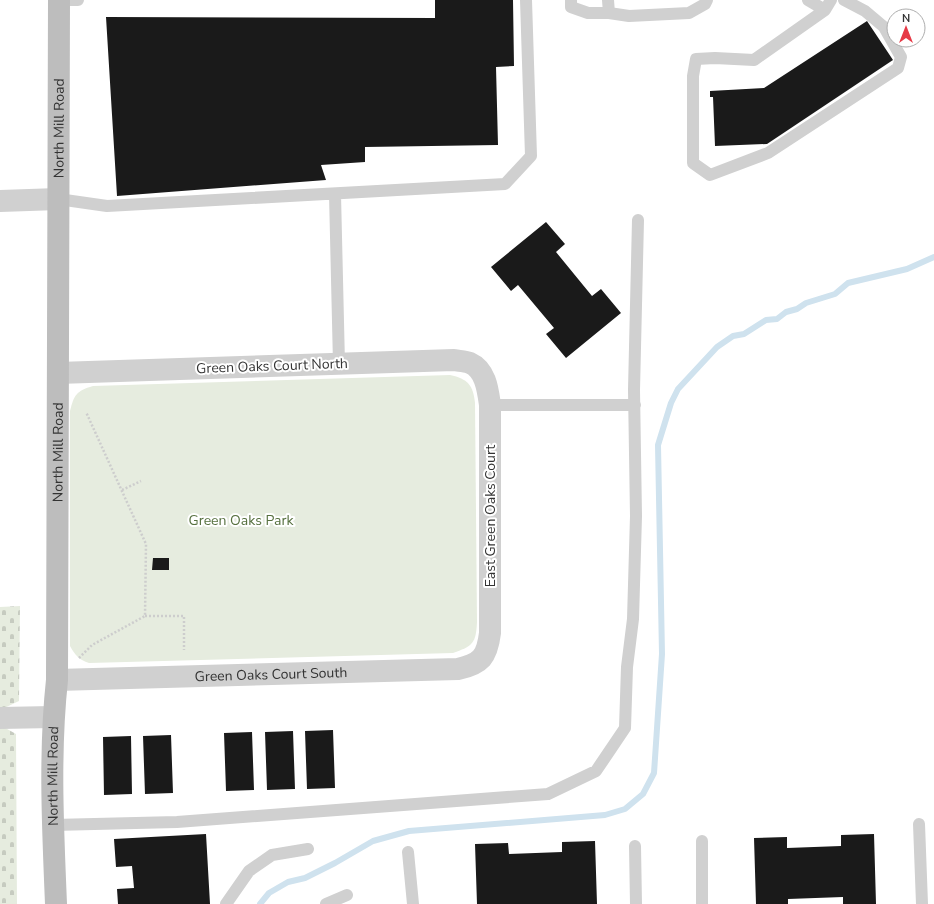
<svg xmlns="http://www.w3.org/2000/svg" width="934" height="904" font-family="'Nunito Sans',sans-serif">
<defs>
<pattern id="cemetery-stones" width="16" height="16" patternUnits="userSpaceOnUse"><rect width="16" height="16" fill="#e6ecdf"/><path d="M2 7V4a2 2 0 0 1 4 0v3zM10 15v-3a2 2 0 0 1 4 0v3z" fill="#c6cbc0"/></pattern>
</defs>
<rect width="100%" height="100%" fill="#fff"/>
<path fill="url(#cemetery-stones)" d="M20,606L19,701L0,710V607Z
M0,725L16,734L17,904H0Z"/>
<path fill="#e6ecdf" d="M450,375C468,379 473,385 475,403L477,622C476,643 473,646 453,653L89,663C79,660 75,655 70,646V411C74,395 76,391 93,386Z"/>
<g fill="none" stroke-linecap="round" stroke-linejoin="round">
<path stroke="#cfe2ee" stroke-width="6" d="M260,904L269,893L288,882L305,878L335,863L373,841L409,831L605,815L625,809L643,794L654,773L662,654L658,445L671,403L678,389L717,347L733,336L744,334L766,320L777,319L786,312L797,309L806,303L835,294L848,283L907,269L934,257"/>
</g>
<path fill="#1a1a1a" d="M435,0H513L514,66L496,67L498,145L365,147V162L321,165L326,180L117,196L106,17L435,18Z
M867,21L893,60L767,144L715,146L713,97H710V91L764,88Z
M546,222L565,244L556,252L592,296L601,289L621,313L566,358L546,334L554,328L518,285L511,291L491,267Z
M153,558H169V570H152Z
M333,730L335,788L307,789L305,731Z
M293,731L295,789L267,790L265,732Z
M252,732L254,790L226,791L224,733Z
M171,735L173,793L145,794L143,736Z
M131,736L132,794L104,795L103,737Z
M206,834L210,904H118L117,889L134,888L132,866L116,867L114,839Z
M874,834L876,904H843V897L788,899V904H756L754,838L787,837V848L841,846V835Z
M595,841L597,904H477L475,844L508,843L509,854L562,852V842Z"/>
<g fill="none" stroke-linecap="round" stroke-linejoin="round">
<path stroke="#cdcdcd" stroke-width="2.5" stroke-dasharray="2 2" stroke-linecap="butt" d="M122,490L141,481
M145,616H184V650
M79,658L92,645L145,616L146,544L86,412"/>
<path stroke="#d0d0d0" stroke-width="12" d="M59,0H78
M571,0V7L588,13H609
M608,0L609,13L629,16L689,13L705,4L707,0
M808,0L825,10
M831,0L825,10L754,60L715,58L696,59L693,76V163L710,175L768,153L898,68L901,57L884,27L865,11L844,0
M335,194L339,364
M58,199L107,206L505,184L531,156L526,0
M490,405H635
M919,824L922,904
M53,825L177,822L548,794L596,771L625,728L627,667L633,619L636,516L634,390L638,220
M702,841V904
M635,846L636,904
M408,852L413,904
M226,904L249,871L272,855L308,849
M326,904L347,895"/>
<g stroke="#d0d0d0" stroke-width="22">
<path d="M0,201L58,199"/>
<path id="s1" d="M57,680L458,669C481,664 487,657 490,633V405C488,391 486,370 470,363C465,361 459,361 454,360L58,373"/>
<path d="M0,718L53,717"/>
</g>
<path stroke="#bdbdbd" stroke-width="22" id="s2" d="M56,904C53,830 49,754 57,680L59,0"/>
</g>
<g text-anchor="middle" dominant-baseline="central" stroke-width="4" stroke-linejoin="round" paint-order="stroke">
<g font-size="14" fill="#333" stroke="#fff">
<text stroke="none"><textPath href="#s2" startOffset="776">North Mill Road</textPath></text>
<text transform="translate(272 366) rotate(-2)">Green Oaks Court North</text>
<text stroke="none"><textPath href="#s2" startOffset="452">North Mill Road</textPath></text>
<text transform="translate(490 516) rotate(-90)">East Green Oaks Court</text>
<text stroke="none"><textPath href="#s1" startOffset="214">Green Oaks Court South</textPath></text>
<text stroke="none"><textPath href="#s2" startOffset="128">North Mill Road</textPath></text>
</g>
<g font-size="14" fill="#56703f" stroke="#fff">
<text x="241" y="520">Green Oaks Park</text>
</g>
</g>
<g transform="translate(906 28)"><circle r="19" fill="#ffffff" stroke="#adadad"/>
<path d="M0-3L7 15L0 10L-7 15Z" fill="#e63946"/>
<text y="-6" font-size="11" font-weight="bold" text-anchor="middle" fill="#333333">N</text>
</g>
</svg>
